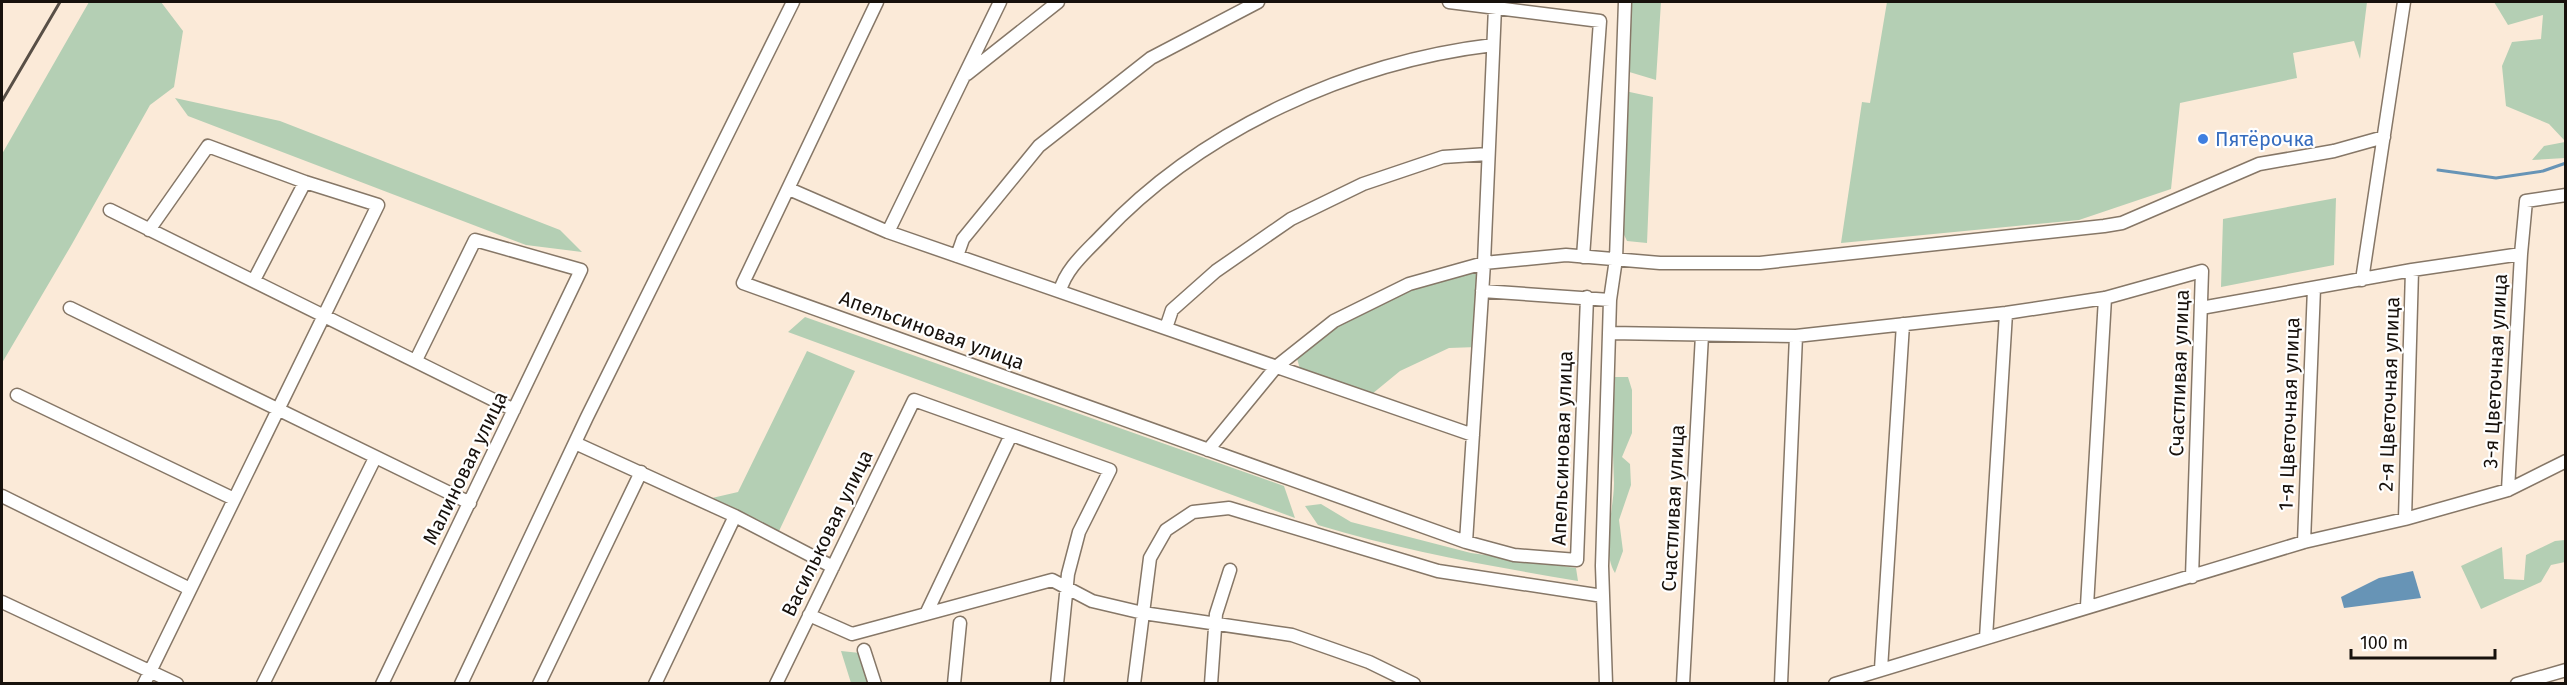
<svg xmlns="http://www.w3.org/2000/svg" width="2567" height="685" font-family="'Fira Sans',sans-serif">
<rect width="100%" height="100%" fill="#fbead8"/>
<path fill="#b4cfb4" d="M89,2H161L183,31L174,87L150,105L72,244L2,363V154Z
M1626,2H1661L1656,80L1626,71Z
M1887,2H2367L2360,59L2354,41L2293,53L2297,78L2180,103L2171,189L2079,220L1841,243L1862,102L1870,103Z
M2494,2H2565V141L2549,124L2506,106L2502,66L2512,42L2541,39L2543,15L2508,25Z
M1625,91L1653,97L1647,243L1627,241L1616,218Z
M175,98L280,121L560,230L582,252L526,245L188,116Z
M2565,142V158L2532,160L2544,146Z
M2336,198L2334,265L2221,287L2223,219Z
M1469,270L1479,274L1477,347L1449,348L1400,371L1372,394L1300,369L1296,355L1327,329L1387,297Z
M805,317L1284,486L1295,518L788,332Z
M807,351L855,371L779,531L712,498L738,492Z
M1609,377H1628L1632,390V433L1622,457L1630,464L1631,485L1619,520L1623,551L1615,573C1601,551 1614,508 1614,483C1613,447 1611,412 1609,377Z
M1321,504L1351,522L1471,553L1576,568L1578,581C1490,566 1404,551 1318,525L1305,506Z
M2565,540V562L2551,565L2541,582L2481,609L2461,566L2502,547L2504,579L2524,580L2526,555L2555,541Z
M841,651L860,653L868,683H851Z"/>
<path fill="#6794b6" d="M2413,571L2421,598L2344,608L2341,597L2379,578Z"/>
<g fill="none" stroke-linecap="round" stroke-linejoin="round">
<path stroke="#6794b6" stroke-width="3" d="M2438,170L2496,178L2543,171L2566,163"/>
<g stroke="#867767" stroke-width="15">
<path id="minor" d="M877,2L743,283L1466,542L1514,555L1577,560L1587,297
M1449,2L1600,21L1583,257
M967,74L1058,2
M789,189L888,232L1473,435
M110,210L514,410
M888,232L1000,2
M957,256L963,239L1039,146L1151,58L1258,2
M254,280L305,182
M2362,280L2404,2
M1060,291C1066,268 1087,251 1103,234C1202,129 1350,62 1493,45
M1482,291L1610,300
M70,308L470,503
M2201,308L2412,270L2521,254
M1166,328L1172,310L1216,271L1291,219L1363,184L1443,157L1488,154
M1609,333L1796,336L2006,313L2105,298L2202,271L2192,577
M17,395L234,499
M575,443L735,516L833,567
M1208,450L1276,367L1334,321L1409,284L1484,263L1566,255L1660,263H1760L2104,226L2122,223L2259,164L2334,151L2384,137
M2508,490L2521,254L2526,201L2566,195
M2,496L190,589
M2405,519L2412,270
M1466,542L1484,263L1495,7
M2304,542L2314,288
M2,602L177,684
M2087,606L2105,298
M926,614L1011,435
M809,615L852,634L1052,580L1092,601L1143,613L1292,635L1369,662L1414,684
M1986,638L2006,313
M864,650L875,684
M1881,669L1903,324
M144,684L378,205L305,182L208,146L149,230
M263,684L375,458
M382,684L581,270L475,240L416,360
M461,684L587,417L793,2
M539,684L641,472
M655,684L735,516
M776,684L914,400L1110,470L1079,532L1068,574L1057,684
M954,684L960,623
M1134,684L1150,558L1166,530L1193,512L1229,508L1438,571L1603,596
M1211,684L1216,614L1230,570
M1606,684L1602,566L1610,300L1616,259L1625,2
M1683,684L1702,335
M1781,684L1796,336
M1835,684L2304,542L2405,519L2508,490L2566,461
M2517,684L2566,670"/>
</g>
<use href="#minor" stroke="#fff" stroke-width="12"/>
<path stroke="#584f46" stroke-width="3" d="M2,101L60,2"/>
</g>
<circle fill="#3f7fe0" stroke="#fff" stroke-width="2" cx="2203" cy="139" r="6"/>
<g text-anchor="middle" dominant-baseline="central" stroke-width="4.5" stroke-linejoin="round" paint-order="stroke">
<g font-size="20" fill="#366cbe" stroke="#fff" text-anchor="start">
<text x="2215" y="139">Пятёрочка</text>
</g>
<g font-size="20" fill="#17110c" stroke="#fff">
<text transform="translate(932 330) rotate(20)">Апельсиновая улица</text>
<text transform="translate(2495 371) rotate(-87)">3-я Цветочная улица</text>
<text transform="translate(2179 373) rotate(-88)">Счастливая улица</text>
<text transform="translate(2389 394) rotate(-88)">2-я Цветочная улица</text>
<text transform="translate(2289 414) rotate(-88)">1-я Цветочная улица</text>
<text transform="translate(1562 448) rotate(-88)">Апельсиновая улица</text>
<text transform="translate(465 468) rotate(-64)">Малиновая улица</text>
<text transform="translate(1673 508) rotate(-87)">Счастливая улица</text>
<text transform="translate(827 533) rotate(-64)">Васильковая улица</text>
</g>
</g>
<rect width="2567" height="685" fill="none" stroke="#17110c" stroke-width="6"/>
<path d="M2351 649v9h144v-9" fill="none" stroke="#17110c" stroke-width="3"/>
<text x="2360" y="649" font-size="18" fill="#17110c" stroke="#ffffff" stroke-width="4.5" paint-order="stroke">100 m</text>
</svg>
